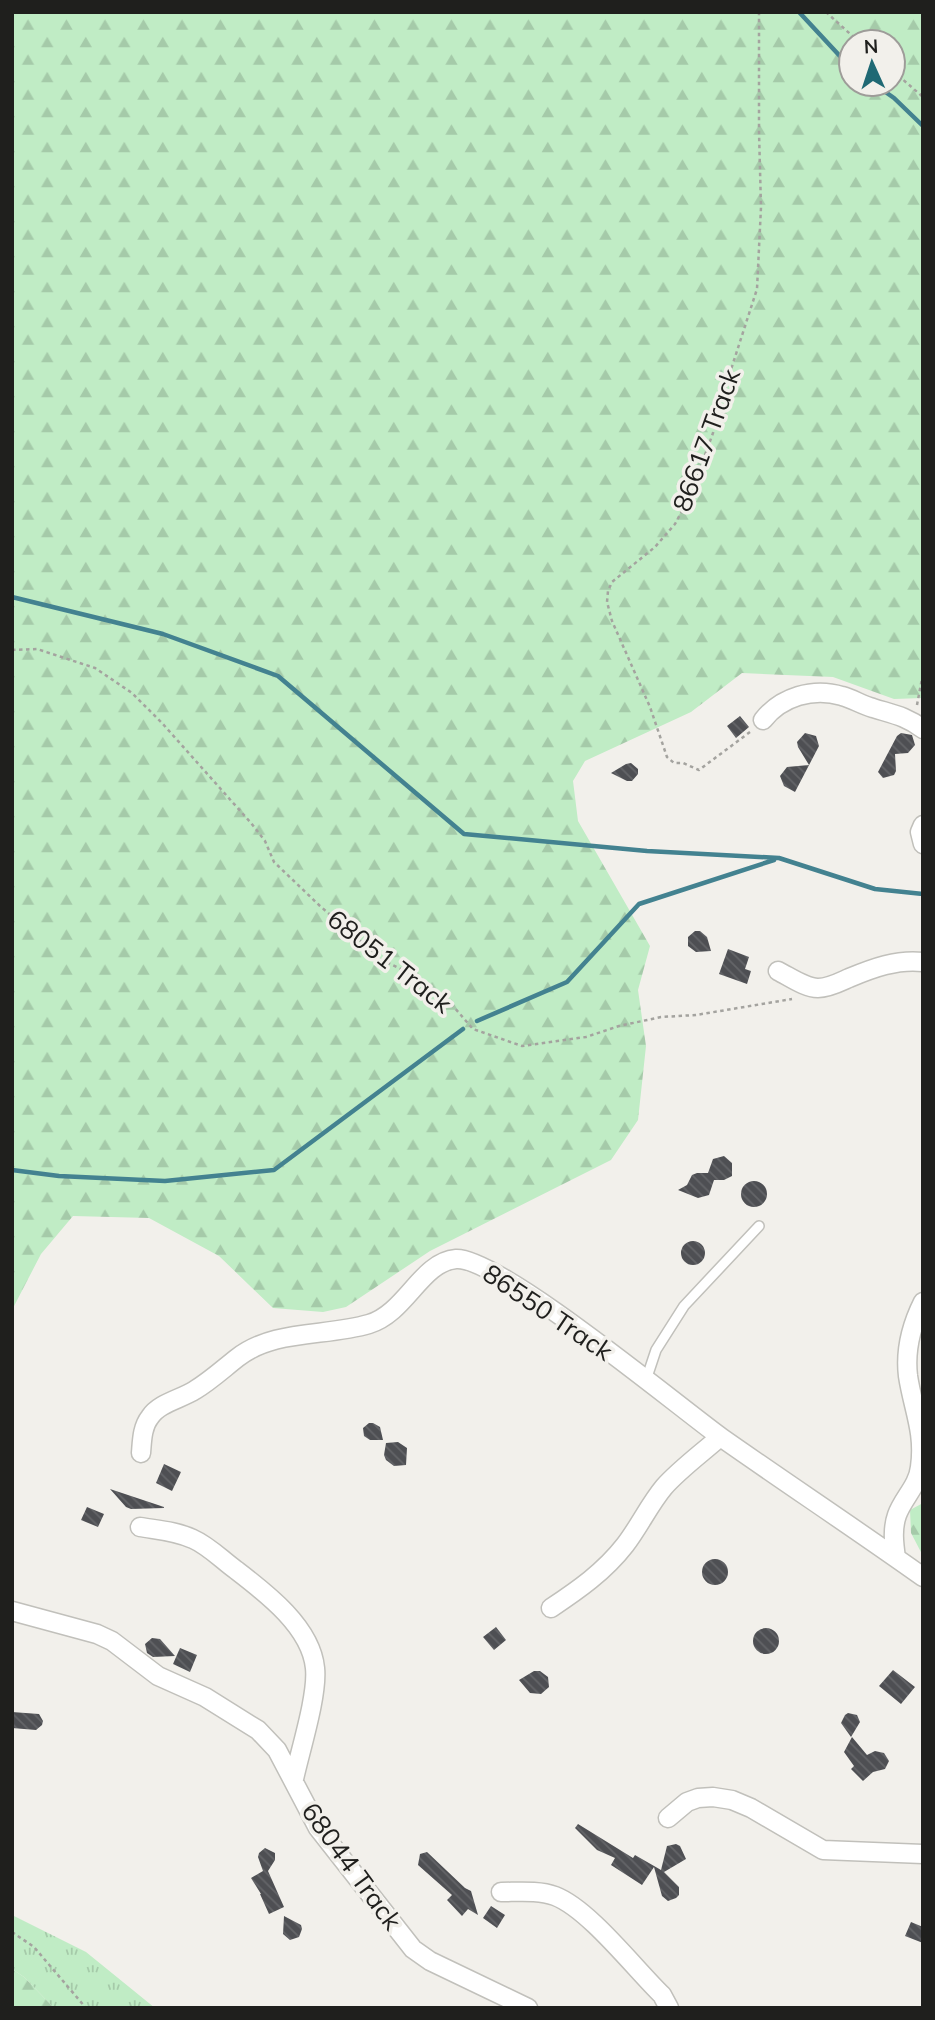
<svg xmlns="http://www.w3.org/2000/svg" width="935" height="2020" font-family="Mulish,sans-serif">
<defs>
<pattern id="grass-tufts" width="24" height="20" patternUnits="userSpaceOnUse" patternTransform="scale(1.75)"><rect width="24" height="20" fill="#c0ecc5"/><path d="M3 7l-1-3M5 7V3M7 7l1-3M15 17l-1-3M17 17v-4M19 17l1-3" fill="none" stroke="#a5caa9"/></pattern>
<pattern id="forest-firs" width="22" height="20" patternUnits="userSpaceOnUse" patternTransform="scale(1.75)"><rect width="22" height="20" fill="#c0ecc5"/><path d="M5 1l3.5 6h-7zM16 11l3.5 6h-7z" fill="#a5caa9"/></pattern>
<pattern id="building-back-hatch" width="6" height="6" patternUnits="userSpaceOnUse" patternTransform="scale(1.75)"><rect width="6" height="6" fill="#4e4f53"/><path d="M-1 5l2 2M0 0l6 6M5-1l2 2" fill="none" stroke="#646568"/></pattern>
</defs>
<rect width="100%" height="100%" fill="#f2f0eb"/>
<path fill="url(#grass-tufts)" d="M12,1915L86,1952L155,2008H54L24,1977L12,1969Z"/>
<path fill="url(#forest-firs)" fill-rule="evenodd" d="M12,12H923V698L894,699L833,677L742,673L691,712L585,761L573,781L578,821L650,946L638,990L646,1046L638,1120L611,1160L430,1251L346,1307L323,1312L273,1308L219,1256L149,1218L73,1216L41,1254L12,1310ZM851,42H893V84H851Z
M923,1503V1556L911,1533L910,1510Z
M12,1969L24,1977L54,2008H12Z"/>
<g fill="none" stroke-linecap="round" stroke-linejoin="round">
<path stroke="#438290" stroke-width="4.5" d="M799,12L851,68
M874,84L894,98L923,126
M12,597L163,634L278,676L464,834L647,851L779,858L875,889L923,894
M477,1021L567,982L639,904L774,860
M12,1170L59,1176L165,1181L274,1170L463,1029"/>
</g>
<path fill="url(#building-back-hatch)" d="M740,716L749,727L736,738L727,726Z
M805,733L816,736L819,746L795,792L784,786L780,776L787,767L809,765L798,747L797,742Z
M901,733L912,735L915,745L908,753L895,754L896,771L894,775L883,778L878,772L897,736Z
M631,763L638,769V774L632,781H627L611,773L626,764Z
M695,931H700L707,937L711,951L696,952L688,946V937Z
M728,949L749,957L745,969L751,971L747,984L719,974Z
M724,1156L732,1163V1176L724,1180H714L709,1195L698,1198L678,1190L687,1185L692,1175L697,1173H708L713,1159Z
M741 1194a13 13 0 1 1 26 0a13 13 0 1 1-26 0Z
M681 1253a12 12 0 1 1 24 0a12 12 0 1 1-24 0Z
M369,1423H373L380,1427L383,1440H370L364,1436L363,1428Z
M398,1442L407,1448L406,1465L394,1466L386,1460L384,1455L386,1443Z
M164,1464L181,1472L172,1491L156,1483Z
M110,1489L164,1507V1508L131,1509L126,1507Z
M87,1507L104,1514L98,1527L81,1520Z
M702 1572a13 13 0 1 1 26 0a13 13 0 1 1-26 0Z
M496,1627L506,1640L494,1650L483,1637Z
M753 1641a13 13 0 1 1 26 0a13 13 0 1 1-26 0Z
M152,1638L160,1639L175,1656L153,1657L147,1653L145,1644Z
M180,1648L197,1655L190,1672L173,1664Z
M893,1670L915,1687L901,1704L879,1686Z
M534,1671H540L548,1677L549,1687L541,1694L530,1693L519,1680Z
M12,1712L39,1714L43,1721L42,1725L36,1730L12,1728Z
M848,1713L857,1715L860,1722L851,1737L841,1723L845,1715Z
M852,1737L867,1755L875,1751L884,1753L889,1761L885,1769L873,1772L863,1781L851,1769L854,1766L844,1752Z
M578,1824L633,1858L635,1855L661,1870L667,1846L676,1844L680,1846L686,1859L664,1872L679,1887V1895L676,1898L668,1901L662,1896L654,1867L642,1885L611,1865L615,1858L597,1850L575,1828Z
M265,1848L275,1853V1860L268,1871L284,1907L269,1914L260,1894H261L251,1878L263,1871L258,1857L259,1853Z
M427,1852L465,1888L471,1891L478,1915L468,1909L462,1916L447,1900L452,1895L418,1865L420,1854Z
M491,1906L505,1915L497,1928L483,1918Z
M284,1916L301,1925L302,1929L299,1937L290,1940L283,1934Z
M911,1922L923,1927V1943L905,1936Z"/>
<g fill="none" stroke-linecap="round" stroke-linejoin="round">
<g stroke="#c1c0bb" stroke-width="12">
<path id="lane" d="M646,1380L656,1350L684,1306L759,1226"/>
</g>
<g stroke="#c1c0bb" stroke-width="21">
<path id="street" d="M763,720C781,697 813,687 842,696C853,699 862,705 873,708C892,714 906,716 923,729
M923,825L920,832L923,844
M778,971C790,977 805,988 818,988C829,988 840,982 849,978C873,968 897,959 923,962
M141,1453C142,1441 142,1427 150,1417C159,1403 181,1399 195,1390C210,1381 223,1369 237,1358C274,1329 325,1337 369,1324C406,1313 421,1262 456,1259C497,1256 679,1407 722,1438C789,1485 857,1530 923,1577
M140,1527C158,1530 176,1531 193,1539C209,1546 222,1560 236,1570C266,1593 311,1627 315,1668C318,1695 300,1751 294,1779
M896,1558C894,1544 892,1529 897,1515C903,1498 918,1486 920,1467C925,1432 913,1409 908,1376C905,1351 912,1324 923,1302
M551,1608C578,1590 604,1572 625,1545C639,1527 649,1505 664,1487C680,1469 702,1453 720,1437
M12,1611L97,1634L112,1641L158,1676L205,1697L258,1730L277,1750L318,1828L413,1949L430,1961L528,2008
M668,1818L687,1802L698,1798L713,1797L732,1800L751,1808L823,1850L923,1854
M501,1892C518,1892 539,1890 555,1896C589,1909 635,1969 662,1995L669,2008"/>
</g>
<path stroke="#a4a39f" stroke-width="2.5" stroke-dasharray="3.5 3.5" stroke-linecap="butt" d="M826,12L859,42
M893,71L923,97
M923,627V648
M12,650L37,649L95,668L132,693L162,723L251,823L265,841L274,862L320,906L384,961L409,973L446,998L473,1029L522,1046L586,1037L619,1026L661,1017L696,1015L792,999
M917,705L923,673
M750,732L699,770L683,763H674L667,757L650,707L612,621L607,602L608,591L612,582L655,547L675,524L690,496L713,433L716,416L757,289L761,207L759,132V12
M12,1932L34,1947L86,2008"/>
<use href="#lane" stroke="#fff" stroke-width="9"/>
<use href="#street" stroke="#fff" stroke-width="18"/>
</g>
<g text-anchor="middle" dominant-baseline="central" stroke-width="7" stroke-linejoin="round" paint-order="stroke">
<g font-size="26" fill="#1f1f1d" stroke="#f2f0eb">
<text transform="translate(706 440) rotate(-70)">86617 Track</text>
<text transform="translate(390 961) rotate(38)">68051 Track</text>
<text transform="translate(548 1312) rotate(34)">86550 Track</text>
<text transform="translate(352 1866) rotate(54)">68044 Track</text>
</g>
</g>
<rect width="935" height="2020" fill="none" stroke="#1f1f1d" stroke-width="28"/>
<g transform="translate(872 63) rotate(357)"><circle r="33" fill="#f2f0eb" stroke="#9e9c99" stroke-width="2"/>
<path d="M0-5L12 26L0 18L-12 26Z" fill="#1f6974"/>
<text y="-10" font-size="19" font-weight="bold" text-anchor="middle" fill="#1f1f1d">N</text>
</g>
</svg>
